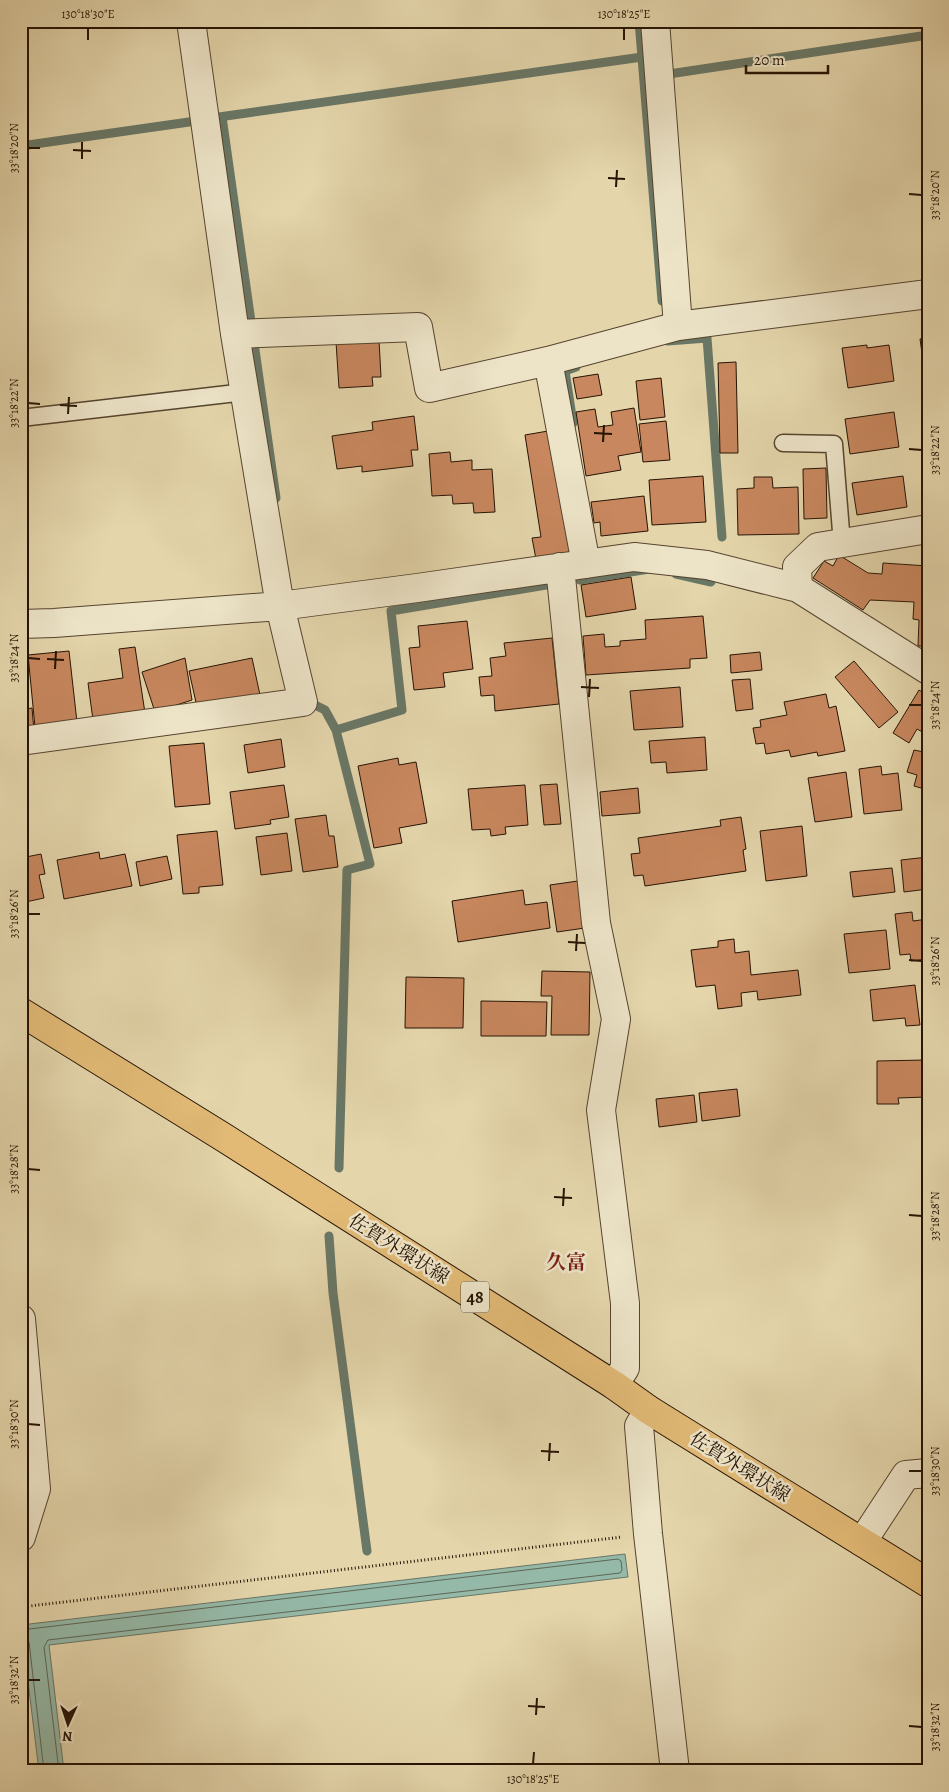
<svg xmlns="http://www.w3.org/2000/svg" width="949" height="1792" font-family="Alegreya,'Noto Serif JP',serif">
<rect width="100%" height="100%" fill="#e4d5ab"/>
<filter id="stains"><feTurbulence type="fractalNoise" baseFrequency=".004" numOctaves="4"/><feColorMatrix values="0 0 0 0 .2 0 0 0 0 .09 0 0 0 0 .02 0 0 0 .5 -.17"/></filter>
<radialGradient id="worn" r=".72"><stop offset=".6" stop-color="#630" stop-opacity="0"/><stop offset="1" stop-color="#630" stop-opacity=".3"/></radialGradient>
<path fill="#95b9a8" stroke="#697766" d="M625,1554L628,1577L49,1645L64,1771H39L21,1625Z"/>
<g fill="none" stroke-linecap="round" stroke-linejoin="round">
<path stroke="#5e6656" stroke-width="1" d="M21,1630L618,1559L621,1561L622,1570L620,1573L48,1640L44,1647L59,1771
M21,1637L26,1638L29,1642L44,1771"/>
<path stroke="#697766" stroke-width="9" d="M639,21L662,301
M669,74L928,35
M219,117L642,57
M222,117L276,498
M21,146L203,120
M668,341L707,338L722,537
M573,423L565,371L576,367
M676,574L711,582
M580,580L649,569
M311,698L313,704L325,710L336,730L370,864L347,870L339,1168
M336,730L402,710L391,611L552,584
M329,1236L333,1293L367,1551"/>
</g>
<path fill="#c8875e" stroke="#261304" d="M928,338V382H926L920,339Z
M379,340L381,377H372L373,386L339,388L336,342Z
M867,345V348L889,345L894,381L848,388L842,348Z
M736,362L738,453H720L718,363Z
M598,374L602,395L577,399L573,378Z
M661,378L665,417L640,420L636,381Z
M634,408L641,452L618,456L621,470L586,476L576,412L595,409L598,427L613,425L611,412Z
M894,412L899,447L850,454L845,419Z
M414,416L418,450H411L413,466L362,472V466L337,469L332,436L373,430L372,422Z
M666,421L670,460L643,462L639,424Z
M548,431L575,553L536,559L532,538L541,537L525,435Z
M450,452L451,462L472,460V470L492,469L495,512L474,513L473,503L453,504L452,495L432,496L429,454Z
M826,468L827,518L804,519L803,469Z
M703,476L706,522L652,525L649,480Z
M903,476L907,507L857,515L852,483Z
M754,477H772L773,488L798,487L799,534L738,535L737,489L754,488Z
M644,496L648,531L601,536L600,522L594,523L591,502Z
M839,555L868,573L882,574L883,563L928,566V646H918L919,620L913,619L914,602L870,600L863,610L813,578L824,561L833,566Z
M631,577L636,609L586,617L581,585Z
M703,616L707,658L690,659V668L586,675L583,636L604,634L605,647L620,646V641L646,639L645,620Z
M467,621L473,669L443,673L445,687L414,690L409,648L420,647L418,626Z
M552,638L559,704L495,711L494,695L481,696L479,677L492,676L490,658L506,656L504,643Z
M135,647L145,713L93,720L88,683L123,678L119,649Z
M69,651L77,722L35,727L28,655Z
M760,652L762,670L731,673L730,655Z
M185,658L192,700L155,712L142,672Z
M252,658L260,695L197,707L189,671Z
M854,661L898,712L879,728L835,677Z
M750,679L753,709L736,711L732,680Z
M680,687L683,727L634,730L630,691Z
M919,690L928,696V735L917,729L909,743L893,733Z
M826,694L829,708L836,706L845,751L818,756L817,752L791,757L789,750L766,754L764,743L756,744L753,728L761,727L760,720L787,715L784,702Z
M21,699H24L25,709L32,708L34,731L21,732Z
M705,737L707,770L667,773L666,762L651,763L649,741Z
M281,739L285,767L248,773L244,745Z
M204,743L210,804L175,807L169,746Z
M926,746H928V790L914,786L917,775L907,772L914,750L924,752Z
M398,758L399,765L416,762L427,823L399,828L402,843L374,848L358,766Z
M881,766L882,775L898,773L902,810L864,814L859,769Z
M846,772L852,817L815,822L808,778Z
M557,784L561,824L544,825L540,785Z
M284,785L289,817L270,820L271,824L235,829L230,792Z
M525,785L528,825L505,827L506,834L491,836L490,829L472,830L468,789Z
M638,788L640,813L602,816L600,792Z
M326,815L329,836H334L338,867L303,872L295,819Z
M741,817L746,849L743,850L746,871L645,886L643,875L634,876L631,854L640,853L638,838L721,826L720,820Z
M802,826L807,876L766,881L760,831Z
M217,831L223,885L199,887V893L183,894L177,835Z
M287,833L292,871L261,875L256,837Z
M99,852L100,859L125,854L132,886L64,899L57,860Z
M41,854L45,874L39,875L44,898L21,903V858Z
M167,856L172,879L140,886L136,862Z
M928,857V889L904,892L901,860Z
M892,868L895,892L853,897L850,872Z
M578,881L585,928L557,932L550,885Z
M523,890L525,905L547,902L550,928L458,942L452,901Z
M912,912L913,921L928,919V959L911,961L910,954L900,955L895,914Z
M886,930L890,969L849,973L844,934Z
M734,939L735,953L749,951L751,975L798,970L801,995L758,1000L757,991L741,993L742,1006L718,1009L715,985L696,987L691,950L718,947V941Z
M542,971L590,972L589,1035H551L552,996H541Z
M406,977L464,978L463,1028H405Z
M915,985L920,1025L906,1026L905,1018L873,1021L870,990Z
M481,1001L547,1002L546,1036H481Z
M925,1060L926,1097L898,1098L899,1104H877V1061Z
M737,1089L740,1116L702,1121L699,1093Z
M694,1095L697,1122L659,1127L656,1099Z"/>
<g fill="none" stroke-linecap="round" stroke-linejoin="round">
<g stroke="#56442e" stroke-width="19">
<path id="lane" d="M21,418L245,392
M783,443L834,444L842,544"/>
</g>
<g stroke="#56442e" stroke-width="30">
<path id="street" d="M655,21L678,326
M235,334L418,327L429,388L548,361L678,326L928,294
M548,361L586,564
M560,567L596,923L616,1019L601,1110L625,1303V1368L614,1385
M798,588L797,567L818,547L928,529
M21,624L54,623L280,606L417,588L634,557L707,565L798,588L928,670
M21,741L303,702L280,606L235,334L191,21
M21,1319L36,1489L21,1537
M649,1410L639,1426L648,1534L675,1771
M862,1542L906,1475L928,1473"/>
</g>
<g stroke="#261304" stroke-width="30">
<path id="primary" d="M21,1012L223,1137L614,1385L649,1410L928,1583"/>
</g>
<path stroke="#261304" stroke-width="3" stroke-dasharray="1 2.5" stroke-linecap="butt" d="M21,1607L622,1537"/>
<use href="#lane" stroke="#ede4c8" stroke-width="16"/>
<use href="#street" stroke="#ede4c8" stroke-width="28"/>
<use href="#primary" stroke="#e2ba76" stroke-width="28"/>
</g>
<path fill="none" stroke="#261304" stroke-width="2" d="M88,40V28M624,40V28M28,148H40M73,150L91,151M82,159V142M608,178L625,179M616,187L617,170M909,194L922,195M28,403L40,404M60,405L77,406M68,414L69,397M594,433L612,434M603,442L604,425M909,449L922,450M28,658L40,659M47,659L64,660M55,669L56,651M581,687L599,688M589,697L590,679M909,705H922M28,914H40M568,942L585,943M576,951L577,934M909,960L922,961M28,1169L40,1170M554,1197L572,1198M563,1206L564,1188M909,1215L922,1216M28,1424L40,1425M541,1451L559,1452M549,1461L550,1443M909,1471H922M28,1680H40M528,1706L545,1707M536,1715L537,1698M909,1726L922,1727M533,1764L534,1752"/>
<g text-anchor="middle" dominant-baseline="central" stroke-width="5" stroke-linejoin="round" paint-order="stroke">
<rect fill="#ede4c8" stroke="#62523f" stroke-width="1" x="461" y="1281.5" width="28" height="31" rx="4"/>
<g font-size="18" font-weight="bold" fill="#261304">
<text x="475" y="1297">48</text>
</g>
<g font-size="19" fill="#261304" stroke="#ede4c8">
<text transform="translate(399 1249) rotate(32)">佐賀外環状線</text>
<text transform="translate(740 1467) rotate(32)">佐賀外環状線</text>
</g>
<g font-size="20" font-weight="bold" fill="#7a1f14" stroke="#ede4c8">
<text x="566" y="1262">久富</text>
</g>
</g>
<rect width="949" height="1792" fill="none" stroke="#e4d5ab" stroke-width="55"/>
<g transform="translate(68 1724) rotate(183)" stroke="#ede4c8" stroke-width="4" paint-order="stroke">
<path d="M0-4L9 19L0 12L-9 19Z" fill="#261304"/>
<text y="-8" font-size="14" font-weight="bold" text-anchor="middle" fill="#261304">N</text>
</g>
<path d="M746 65v8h82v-8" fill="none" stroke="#261304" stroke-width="2.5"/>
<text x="754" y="65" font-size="15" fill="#261304" stroke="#ede4c8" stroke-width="4" paint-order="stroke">20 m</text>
<rect x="28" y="28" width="894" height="1736" fill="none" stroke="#261304" stroke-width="2"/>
<g font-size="12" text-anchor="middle" fill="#261304">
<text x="88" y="18">130°18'30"E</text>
<text x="624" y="18">130°18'25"E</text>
<text transform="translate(14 148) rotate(-90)" y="4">33°18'20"N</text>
<text transform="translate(935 195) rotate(-90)" y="4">33°18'20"N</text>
<text transform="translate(14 403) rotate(-90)" y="4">33°18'22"N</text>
<text transform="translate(935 450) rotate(-90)" y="4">33°18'22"N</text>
<text transform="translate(14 658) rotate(-90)" y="4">33°18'24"N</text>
<text transform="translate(935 705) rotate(-90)" y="4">33°18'24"N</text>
<text transform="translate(14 914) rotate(-90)" y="4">33°18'26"N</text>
<text transform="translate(935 961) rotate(-90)" y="4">33°18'26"N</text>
<text transform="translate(14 1169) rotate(-90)" y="4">33°18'28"N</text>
<text transform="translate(935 1216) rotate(-90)" y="4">33°18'28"N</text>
<text transform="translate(14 1424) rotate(-90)" y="4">33°18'30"N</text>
<text transform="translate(935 1471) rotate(-90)" y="4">33°18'30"N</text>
<text transform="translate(14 1680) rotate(-90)" y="4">33°18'32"N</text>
<text transform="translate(935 1727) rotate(-90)" y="4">33°18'32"N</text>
<text x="533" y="1783">130°18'25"E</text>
</g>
<rect width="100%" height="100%" filter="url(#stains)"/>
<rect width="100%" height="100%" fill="url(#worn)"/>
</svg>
